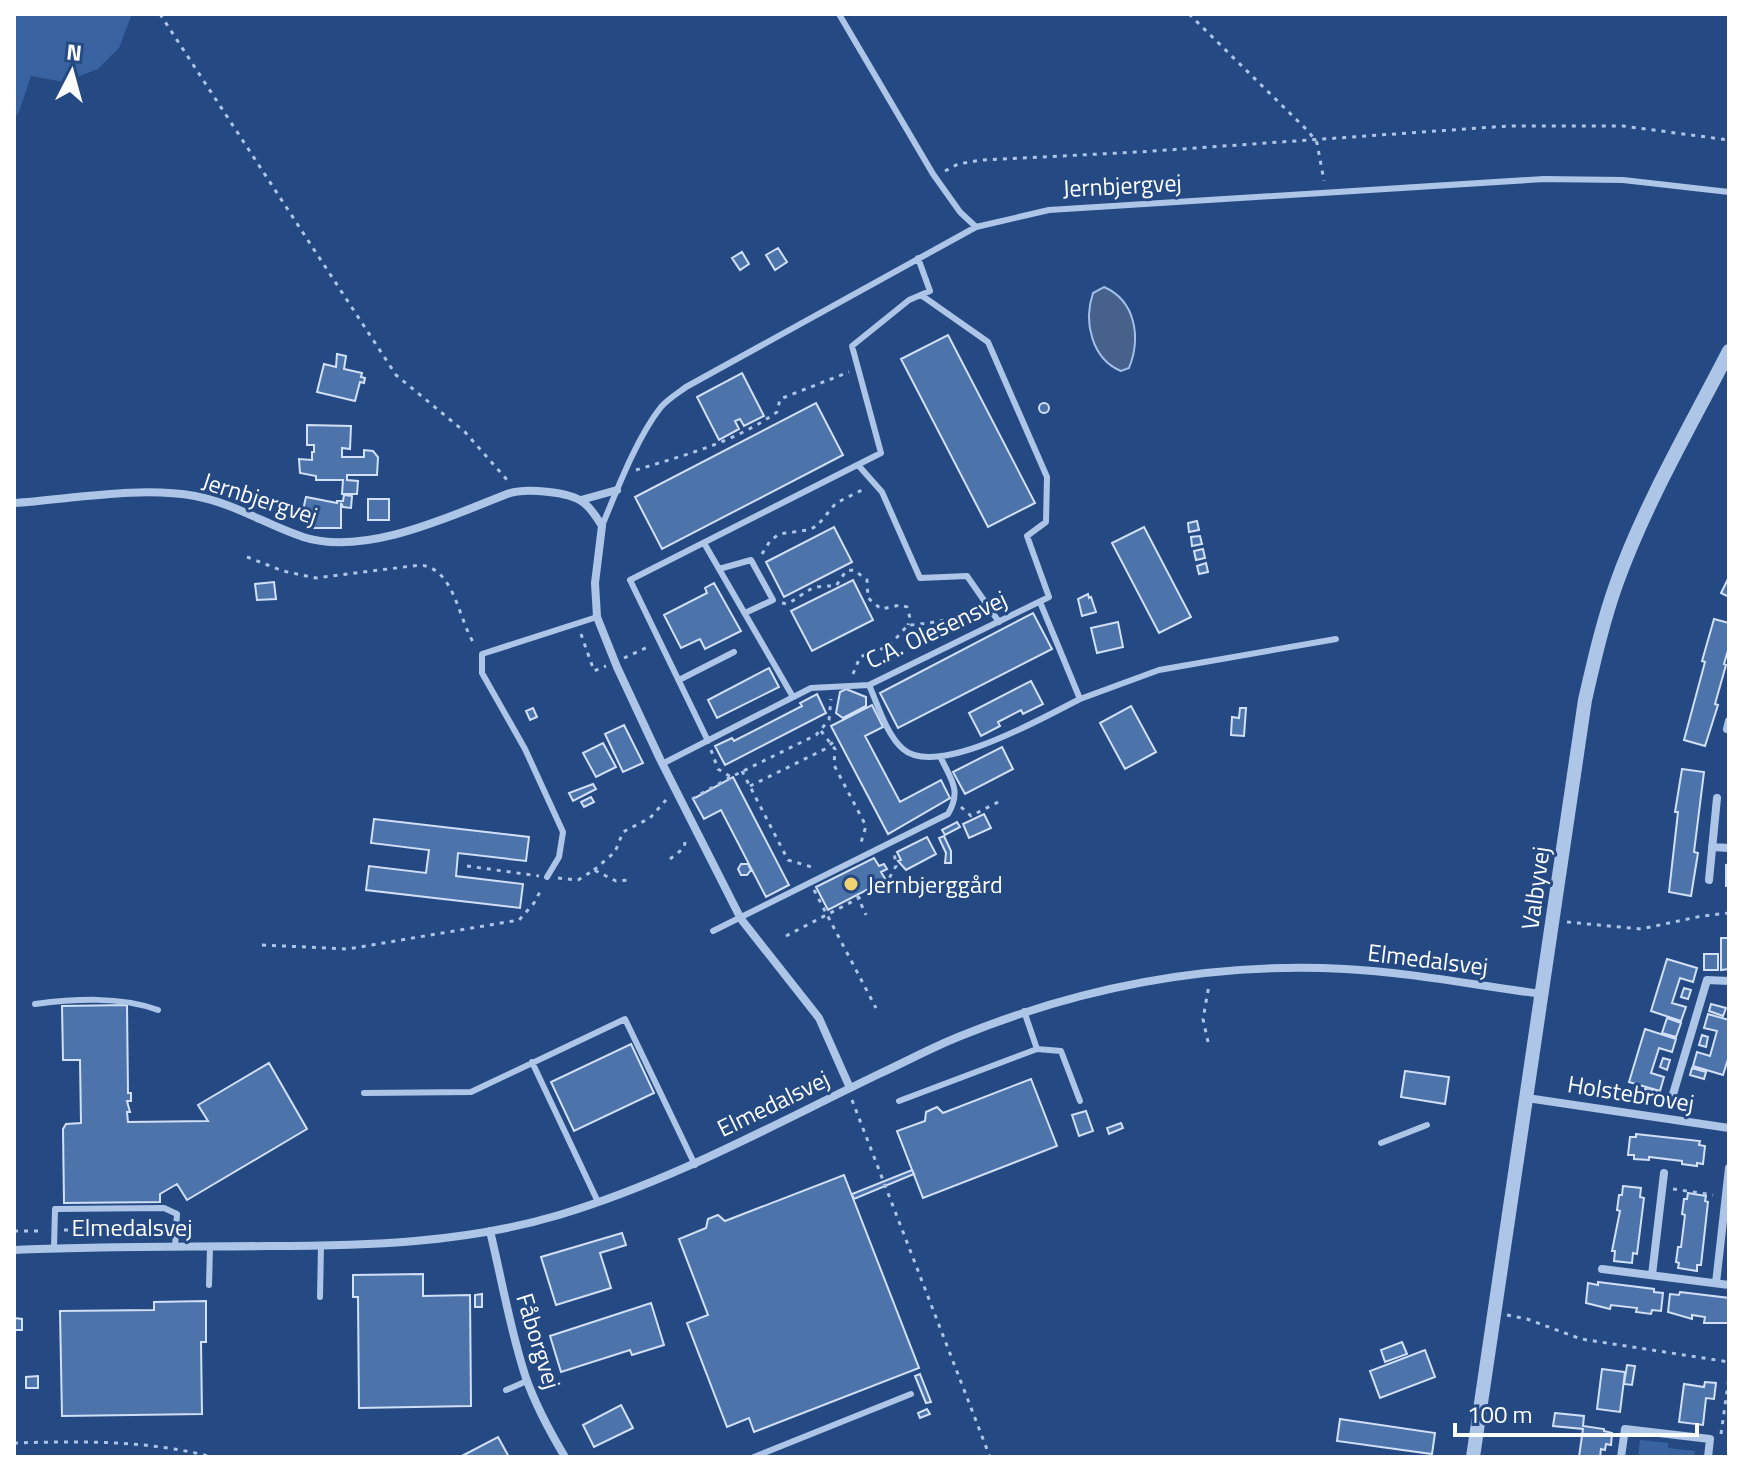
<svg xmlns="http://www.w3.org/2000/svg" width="1743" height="1471" font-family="'Titillium Web',sans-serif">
<rect width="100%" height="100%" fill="#254a83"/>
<path fill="#3963a0" d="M14,14H132L119,48L98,69L64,82L31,76L19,112L14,118Z
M1640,1440L1668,1443V1448L1695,1451L1694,1457H1638Z"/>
<path fill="#46618a" stroke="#a1bfe8" stroke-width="2" d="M1104,287C1136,301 1141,338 1129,368L1121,371C1092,359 1083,322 1093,293Z"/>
<path fill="#4d73ab" stroke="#d1e0f6" stroke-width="2" d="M778,248L787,262L775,270L766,255Z
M742,252L749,264L740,270L732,258Z
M948,335L1035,503L988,527L901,359Z
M337,354L346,356L344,369L362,373L361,377L365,378L364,383L360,382L355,401L317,392L324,364L336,367Z
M742,373L764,416L744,426L740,419L735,421L739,429L719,440L697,397Z
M1039 408a5 5 0 1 1 10 0a5 5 0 1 1-10 0Z
M816,403L843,455L662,549L635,497Z
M307,425L351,426L350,449L342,448V457H364V450L373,451L378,457L377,475H347V480L358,481L357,494H342L343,480H316V476L300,473L299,459L312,460V452H314V445H307Z
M344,495L352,496L351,508L343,507L341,503V528H313V510H303L306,497L337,503V501H343Z
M368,499H389V520H368Z
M1197,521L1199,530L1189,532L1188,523Z
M834,527L852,562L784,597L766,562Z
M1144,527L1191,617L1159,633L1112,543Z
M1200,536L1202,544L1192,546L1191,537Z
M1203,549L1205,558L1196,560L1194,551Z
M1206,563L1208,572L1199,574L1197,566Z
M1729,577V597L1721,593Z
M853,580L873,620L812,651L791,611Z
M274,582L276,599L257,600L255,584Z
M714,583L741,631L705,649L700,639L681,648L664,615L707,593L705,588Z
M1088,594L1089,598L1091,597L1096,612L1082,616L1078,599Z
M1033,613L1052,649L898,728L880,693Z
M1714,619L1729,623V647L1724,664L1726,665L1715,704L1718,705L1705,746L1684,740L1705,662L1702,661Z
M1118,622L1123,647L1097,653L1091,628Z
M769,668L779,687L717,718L708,700Z
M1031,681L1043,704L1023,714L1021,710L998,722L1000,726L981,736L969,713Z
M846,689L866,697V706L843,718L836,713L840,692Z
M817,694L826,713L725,765L715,746L732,738L734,741L802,706L800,703Z
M872,705L883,727L865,736L900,802L941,780L950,798L888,834L831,726Z
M1131,706L1156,752L1125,769L1100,723Z
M533,708L537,717L530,720L526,711Z
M1240,708H1246L1244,736L1231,735L1232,717L1239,718Z
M624,725L643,763L623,772L605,734Z
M603,743L616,767L596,777L583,753Z
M1002,747L1013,769L965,794L953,772Z
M1682,769L1704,772L1694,852L1698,853L1691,896L1669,892L1678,812H1675Z
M733,777L789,885L766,897L721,810L704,819L693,799Z
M593,784L596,789L573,801L569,793Z
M591,797L594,802L584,807L581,802Z
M984,814L991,828L969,838L963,824Z
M374,819L529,837L526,861L458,853L456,876L523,884L520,908L366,890L369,866L426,873L429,850L371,843Z
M957,822L960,827L945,835L942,830Z
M944,836L951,851V863H945L946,853L939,838Z
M927,837L936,854L906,870L898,861L901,860L897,852Z
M874,858L879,866L884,864L887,869L881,872L886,880L828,910L816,887Z
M741,864H748L751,870L747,875H741L738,869Z
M1729,864V886H1726V865Z
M1721,938H1729V969L1721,970Z
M1704,954H1718V970H1704Z
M1667,959L1697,968L1693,982L1680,978L1672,1003L1686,1007L1681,1021L1651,1011Z
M1684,988L1691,990L1688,999L1681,997Z
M1711,1004L1726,1008L1723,1016L1709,1011Z
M127,1005L128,1093H131V1101H127L130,1112H127L128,1122L208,1121L198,1105L269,1063L307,1129L187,1200L177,1184L160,1194V1202L64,1203L63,1129L66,1124L81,1123L80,1060H63L62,1006Z
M1708,1014L1729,1020V1056L1723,1075L1693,1066L1697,1052L1710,1056L1717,1031L1704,1028Z
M1667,1018L1681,1023L1676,1037L1662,1033Z
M1645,1029L1676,1039L1672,1052L1659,1048L1651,1073L1664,1077L1660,1091L1629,1082Z
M1702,1035L1708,1037L1706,1047L1699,1045Z
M631,1044L654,1093L574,1131L551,1082Z
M1663,1058L1670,1060L1667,1070L1660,1067Z
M1692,1068L1706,1072L1704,1079L1690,1075Z
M1405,1071L1449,1077L1445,1104L1401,1097Z
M1031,1079L1057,1146L923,1198L897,1131L925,1121L926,1112L937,1107L943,1113Z
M1645,1089L1660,1093L1657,1100L1643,1096Z
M1086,1111L1093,1131L1079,1136L1072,1115Z
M1121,1123L1123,1128L1109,1134L1107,1128Z
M1636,1134L1700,1141L1699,1145L1705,1146L1703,1164L1697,1163V1166L1682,1164V1161L1649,1157V1160L1634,1159V1155H1628L1630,1137H1636Z
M912,1170L914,1174L854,1199L852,1194Z
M844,1175L919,1368L754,1432L749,1418L727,1427L687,1323L708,1315L679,1239L706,1228L708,1219L718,1215L725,1221Z
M1623,1186L1641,1188L1640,1197L1644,1198L1637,1254L1633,1253L1632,1263L1614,1261L1615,1251H1612L1620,1211L1617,1210L1619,1195H1622Z
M1688,1193L1706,1196L1705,1201L1708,1202L1701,1265H1697V1271L1678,1268L1679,1263L1676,1262L1678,1247H1681L1685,1215L1682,1214L1684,1199H1687Z
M622,1233L626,1245L600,1253L611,1288L556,1305L541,1257Z
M423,1274V1296L470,1295L471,1406L359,1408L358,1297H353V1275Z
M1598,1282L1654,1289V1292L1663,1293L1661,1311L1652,1310L1651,1314L1636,1312L1637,1308L1611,1305L1610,1309L1586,1303L1588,1283L1598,1285Z
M1680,1292L1729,1298V1323H1704L1705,1317L1692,1315V1319L1668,1312L1670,1294L1679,1295Z
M482,1294V1307H475V1295Z
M206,1301V1342H201L202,1414L62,1416L60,1311L154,1310V1302Z
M651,1303L664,1345L632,1355L630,1350L561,1372L550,1336Z
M14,1318L22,1319V1330H14Z
M1402,1342L1407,1354L1385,1362L1381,1350Z
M1425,1350L1435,1377L1380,1398L1370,1371Z
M1627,1365L1635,1366L1632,1385L1624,1384Z
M1602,1369L1625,1372L1620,1412L1597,1409Z
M920,1374L931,1402L926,1403L915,1376Z
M38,1376V1388H26V1377Z
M1705,1382L1716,1383L1714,1399L1706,1398L1703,1425L1679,1422L1684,1384L1704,1387Z
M621,1405L633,1428L594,1447L583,1425Z
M927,1409L930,1414L920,1418L918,1413Z
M1555,1413L1584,1416L1583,1426L1604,1429V1431L1612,1433L1611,1445L1606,1444L1605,1450L1601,1449L1600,1457H1579L1583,1429L1553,1426Z
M1340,1419L1435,1433L1432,1454L1337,1441Z
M498,1437L509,1457H460Z"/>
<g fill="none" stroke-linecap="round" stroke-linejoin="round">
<path stroke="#adc5e7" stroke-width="3" stroke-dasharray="4 6" stroke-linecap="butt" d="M160,14L396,375L465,432L509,482
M1189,14L1309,132L1317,143L1324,181
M945,171L958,164L982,160L1139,152L1508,126H1623L1729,140
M636,470C685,455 735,442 777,412L780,399L849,372
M762,554L770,541L779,534L808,530L817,526L836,503L864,489
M247,557L283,571L316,578L420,565C455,568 458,620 475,645
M782,603L787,604C809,592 807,585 836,586L846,571L854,570L867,580L868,598L881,609L900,605L907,607L910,618L908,625
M581,634L594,671L606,666
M624,658L650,646
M853,674L860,657L889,646L908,625C933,624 956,617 981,613
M821,731L835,749L834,765L866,826L860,846
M711,750L718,769L731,777L816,735L829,720L831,699
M742,771L788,860L815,868
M750,786L825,749L838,738
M692,799L731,777
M961,807L971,816L1002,800
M670,859L684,848L686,837
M467,866L539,876
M594,870L615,852L623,832L650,818L666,800
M558,878L578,880L594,870L616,881L630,880
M814,890L876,1008
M857,895L866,915
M1567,922L1641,929L1702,916L1729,913
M786,936L886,884L896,866L894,851
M262,945L348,949L519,920L534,903L542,888
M1208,1042L1203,1019L1209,985
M852,1100L990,1457
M1673,1189L1713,1195
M64,1230H164
M14,1231H44
M1507,1315L1527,1319L1581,1339L1729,1362
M1721,1434L1729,1377
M14,1443C80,1441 148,1440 212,1457"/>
<path stroke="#adc5e7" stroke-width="6" d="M839,14L933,174L960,212L976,227
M858,465L882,492L920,578L967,576L999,622
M602,526C617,490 637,437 661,407C668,399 678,393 686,387L976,227L1049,210L1544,179L1623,180L1729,192
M704,543L793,697
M719,569L751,560L773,600L745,613
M679,680L734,652
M869,685C878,705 886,734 903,749C937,779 1046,716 1080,699L1040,602
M1080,699L1159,670L1336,639
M708,741L630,580L881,453L852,346L909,300L930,291L918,258
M662,764L811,688L869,685L1049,597L1027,536L1046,522L1047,477L988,342L921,295
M547,877L559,857L563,832L525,749L482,673V654L597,617
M713,931L948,814C962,790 951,780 940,756
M35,1004C74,999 120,996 158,1010
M1037,1049L1061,1051L1080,1101
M532,1062L598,1202
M364,1093L471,1092L625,1019L695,1165
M899,1101L1037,1049L1024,1011
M1381,1143L1427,1125
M54,1248L55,1209L164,1208L177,1214L175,1247
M209,1285L210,1247
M320,1297L321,1246
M506,1390L527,1381
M754,1457L911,1394"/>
<path stroke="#adc5e7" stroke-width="8" d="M581,500L617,490
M14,503C72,499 139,486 195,496C233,503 267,525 303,537C364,557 451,516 507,494C524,488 570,491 584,503C592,509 597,518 602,526L595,583L597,617L617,667L660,759L741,919L819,1018L850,1088
M1727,729L1729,721
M1712,847L1729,848
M1709,880L1717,798
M1527,1098L1729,1128
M1671,1101L1707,980L1729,981
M490,1231C502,1280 510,1330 526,1378C536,1406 550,1432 565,1457
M14,1250C99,1246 183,1247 268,1246C366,1246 465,1243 559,1215C672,1181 773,1125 879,1074C905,1062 931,1048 958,1037C1083,986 1210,962 1345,969C1409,972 1479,986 1542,994
M1602,1269L1729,1285
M1652,1275L1664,1173
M1716,1283L1729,1168
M1621,1457L1625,1429L1710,1439L1708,1457"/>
<path stroke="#adc5e7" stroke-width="14" d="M1473,1457L1585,700C1594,661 1603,621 1617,582C1646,502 1690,427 1729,351"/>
</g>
<circle fill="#f1d271" stroke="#254a83" stroke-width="3" cx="851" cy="884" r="8"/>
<g text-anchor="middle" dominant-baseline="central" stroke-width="6" stroke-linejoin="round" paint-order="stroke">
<g font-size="24" fill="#fff" stroke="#254a83">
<text transform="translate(1122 185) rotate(-3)">Jernbjergvej</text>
<text transform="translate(260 498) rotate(18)">Jernbjergvej</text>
<text transform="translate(936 629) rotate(-25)">C.A. Olesensvej</text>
<text transform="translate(1535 888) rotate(-82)">Valbyvej</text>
<text transform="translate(1428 959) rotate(7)">Elmedalsvej</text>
<text transform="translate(1631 1093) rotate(9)">Holstebrovej</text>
<text transform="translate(773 1103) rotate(-26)">Elmedalsvej</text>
<text x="132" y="1227">Elmedalsvej</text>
<text transform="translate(539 1341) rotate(73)">Fåborgvej</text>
</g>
<g font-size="24" fill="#fff" stroke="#254a83" text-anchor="start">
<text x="867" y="884">Jernbjerggård</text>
</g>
</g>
<rect width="1743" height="1471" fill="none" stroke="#ffffff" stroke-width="32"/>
<g transform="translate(72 72) rotate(6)" stroke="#254a83" stroke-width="6" paint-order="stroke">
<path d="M0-6L14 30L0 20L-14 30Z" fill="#ffffff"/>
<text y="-12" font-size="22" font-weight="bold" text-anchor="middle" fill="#ffffff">N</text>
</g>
<path d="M1455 1423v12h242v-12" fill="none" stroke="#ffffff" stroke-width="4"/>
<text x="1467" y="1423" font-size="24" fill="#ffffff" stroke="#254a83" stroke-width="6" paint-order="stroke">100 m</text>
</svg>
